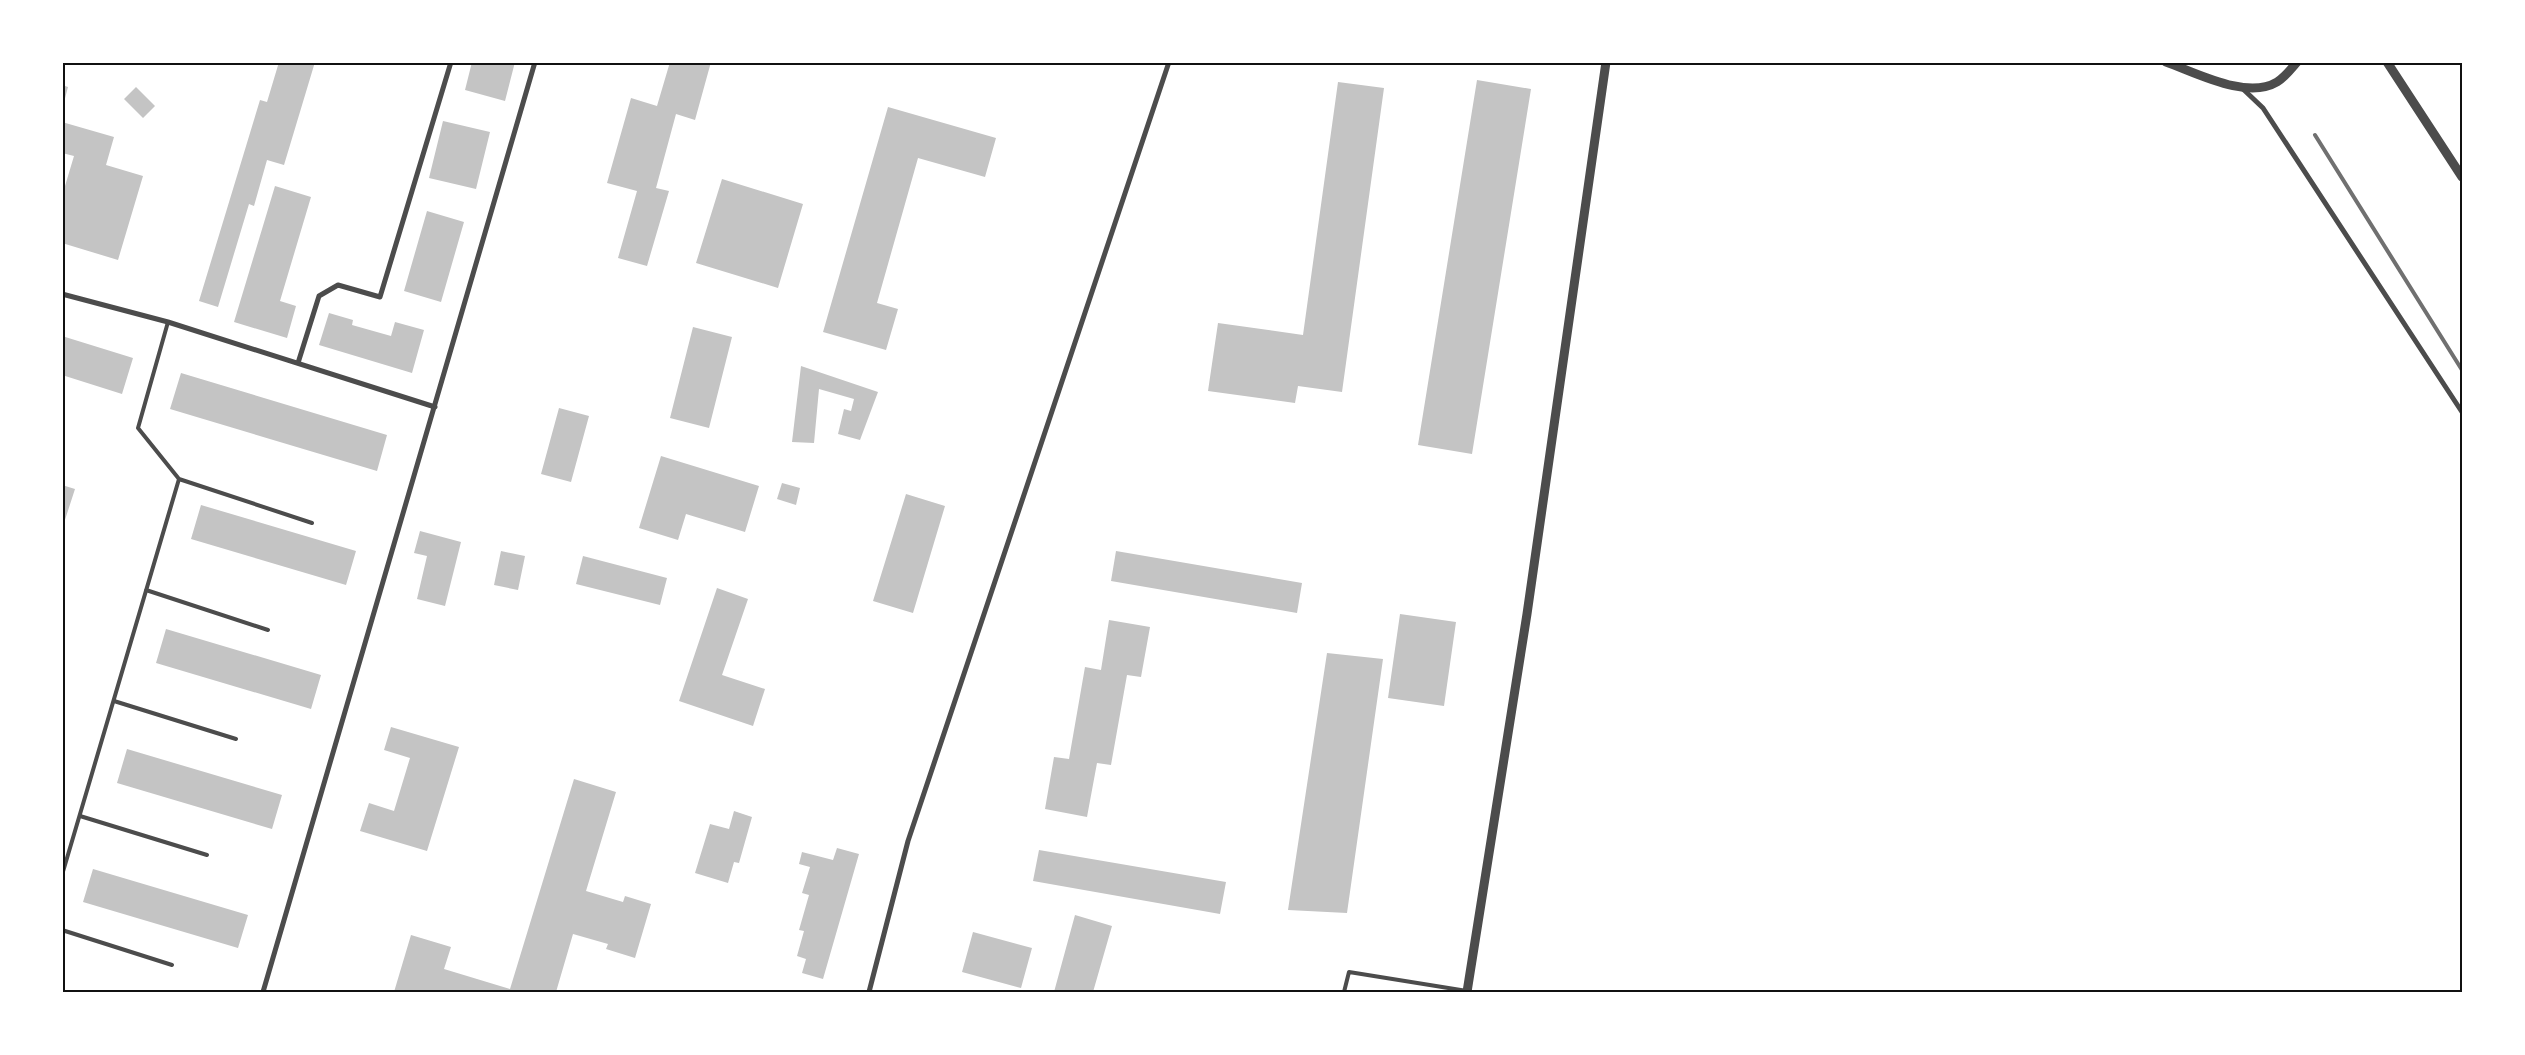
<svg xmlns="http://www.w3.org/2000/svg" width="2525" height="1055" font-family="Lato,sans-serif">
<rect width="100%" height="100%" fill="#fff"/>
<path fill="#c4c4c4" d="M279,62H315L284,165L267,160L254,206L249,204L218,307L199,301L260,100L267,102Z
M472,62H515L505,101L465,90Z
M670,62H711L695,120L676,114L656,188L669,191L647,266L618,258L637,191L607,183L631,98L657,106Z
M1477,80L1531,89L1472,454L1418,445Z
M1338,82L1384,88L1342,392L1298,386L1295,403L1208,391L1218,323L1303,335Z
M62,85L68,87L63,106H62Z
M136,87L155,106L143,118L124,99Z
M888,107L996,138L985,177L918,158L877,303L898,309L886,350L823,332Z
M443,121L490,132L476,189L429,178Z
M62,122L114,137L106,165L143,176L118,260L62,243V196L74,156L62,153Z
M722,179L803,204L778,288L696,263Z
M275,186L311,197L280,301L296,306L287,338L234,322Z
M427,211L464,222L441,302L404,291Z
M329,313L353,320L352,325L391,336L395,322L424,330L412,373L319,345Z
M693,327L732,337L709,428L670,418Z
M62,336L133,358L122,394L62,375Z
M801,366L878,392L860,440L838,434L844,409L851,411L854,399L819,389L814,443L792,442Z
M181,373L387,435L377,471L170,409Z
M559,408L589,416L571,482L541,474Z
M661,456L759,486L745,532L686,514L678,540L639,528Z
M782,483L800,488L796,505L777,499Z
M62,485L75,489L63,526H62Z
M906,494L945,506L913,613L873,601Z
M201,505L356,551L346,585L191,539Z
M420,531L461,542L445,606L417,599L427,556L414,553Z
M501,551L525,556L518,590L494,585Z
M1116,551L1302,583L1297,613L1111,581Z
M583,556L667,578L660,605L576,584Z
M717,588L748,599L722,675L765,689L753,726L679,701Z
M1400,614L1456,622L1444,706L1388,698Z
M1109,620L1150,627L1141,677L1127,675L1111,765L1097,763L1087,817L1045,809L1054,757L1069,759L1085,667L1101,670Z
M166,629L321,675L311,709L156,663Z
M1327,653L1383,659L1347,913L1288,910Z
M391,727L459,747L427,851L360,831L369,803L394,811L410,758L384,750Z
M127,749L282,795L272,829L117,783Z
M574,779L616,792L586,891L623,902L625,896L651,904L635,958L606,949L608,944L573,934L556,992H394L411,935L451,947L444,969L510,989Z
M734,811L752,817L739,863L734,862L728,883L695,873L710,824L729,829Z
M837,848L859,854L823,979L802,973L806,959L797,956L804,931L799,930L809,895L802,893L810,867L799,864L802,852L833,860Z
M1039,850L1226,882L1220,914L1033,881Z
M93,869L248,915L238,948L83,902Z
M1075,915L1112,926L1093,992H1054Z
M973,932L1032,948L1021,988L962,972Z"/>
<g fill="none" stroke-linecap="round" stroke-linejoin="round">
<path stroke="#4c4c4c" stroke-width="4" d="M168,322L138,428L179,479L312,523
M146,590L268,630
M114,701L236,739
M80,816L207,855
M62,875L179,479
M62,930L172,965
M1344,992L1349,972L1467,991"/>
<path stroke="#4c4c4c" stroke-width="5" d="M2243,89L2263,108L2462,412
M62,294L168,322L435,407
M298,363L319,296L338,285L380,297L451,62
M263,992L535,62
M869,992L908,841L1169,62"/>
<path stroke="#4c4c4c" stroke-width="9" d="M2166,62C2197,73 2247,100 2277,82C2285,77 2291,69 2297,62
M2387,62L2462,177
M1467,992L1527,614L1606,62"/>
<path stroke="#707070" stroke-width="4" d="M2315,135L2462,370"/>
</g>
<rect width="2525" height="1055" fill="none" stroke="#ffffff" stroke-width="128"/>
<rect x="64" y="64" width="2397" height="927" fill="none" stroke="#111" stroke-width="2"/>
</svg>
